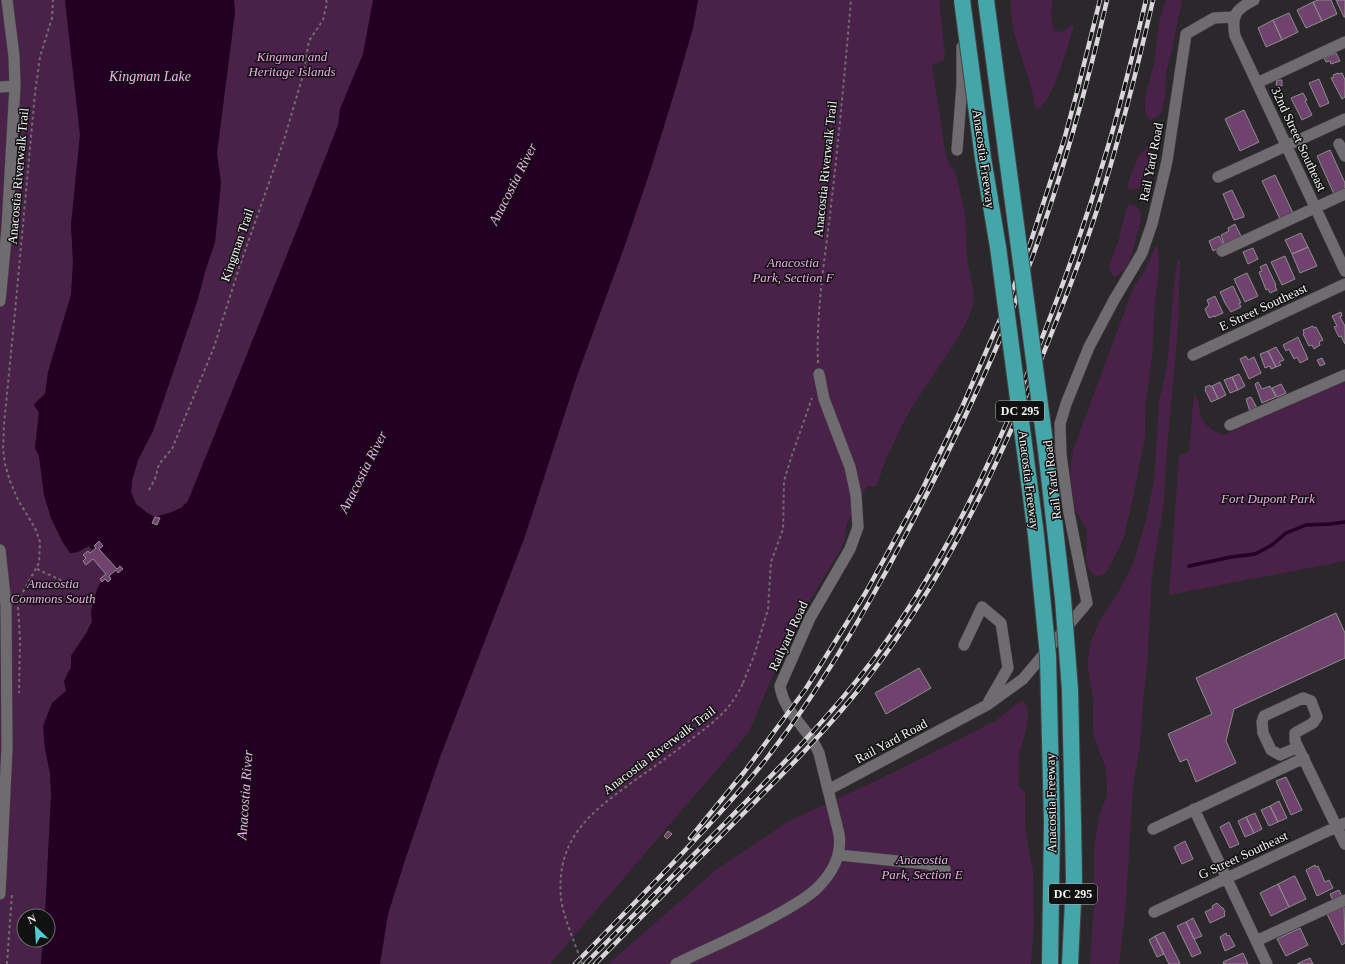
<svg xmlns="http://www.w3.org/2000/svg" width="1345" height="964" font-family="Georgia,serif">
<rect width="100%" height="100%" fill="#2a282a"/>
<path fill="#4a2249" d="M0,0H65L80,135L71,225L73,262L71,295L48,372L45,394L40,399L35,448L39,456L44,495L51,518L62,541L70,553L78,552L89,546L109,570L91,613L92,621L87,632L80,641L71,656V667L65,677V687L66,691L58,697L45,749L50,773L51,795L45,916H24V940H43L41,964H0Z
M234,0H474L247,356L188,501L181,508L169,513L154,517L146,512L136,504L131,492L132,481L138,460L153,431L197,302L205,272L215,242L221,183L217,153L235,13Z
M698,0H939L945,56L943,61L932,64L946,157L956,175L965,213L967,258L974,296L973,304L969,317L956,341L914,404L902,425L885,462L876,487L867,486L846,525L845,540L841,549L791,632L749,732L550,964H380L388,914L406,857L440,757L524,539L577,376L625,245L651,168L673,97L693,28Z
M1011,0H1053C1051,11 1049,21 1055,31C1062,34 1066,29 1071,25L1074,26C1068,44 1054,98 1039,109H1036C1034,102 1033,94 1031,87C1023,59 1009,30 1011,0Z
M1166,0H1182L1171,54L1166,73L1165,97L1162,111L1157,117L1150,120L1147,117L1145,112V98L1154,64L1159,22Z
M1146,147H1149L1152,158L1148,170L1139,189L1129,190L1128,183L1138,157Z
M1130,204L1137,207L1141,214V220L1130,260L1125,269L1115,277L1112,275L1109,266L1119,239L1125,213L1128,205Z
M1157,246L1158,248L1159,271L1155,302L1152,356L1145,410V437L1133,498L1124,537L1120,546L1107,571L1103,575L1097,576L1092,574L1088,568L1086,561L1087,531L1075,509L1070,474L1073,450L1134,286L1145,270L1155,247Z
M1178,259L1180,260L1178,328L1166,460L1164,503L1152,574L1147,668L1143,701L1140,745L1133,786L1125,915L1119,964H1090L1094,904V846L1099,817L1107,795V779L1105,766L1098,748L1093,733V699L1088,668V659L1091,641L1098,624L1120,589L1133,564L1146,520L1154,480L1159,402L1167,367L1174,285Z
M1345,379V561L1169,595L1179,456L1189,451L1194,394H1195C1199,401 1199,405 1200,412C1203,426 1213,431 1224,435Z
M1023,701C1036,712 1020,745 1019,758C1018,768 1019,778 1019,787L1025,791V827L1029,851L1033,871L1034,922L1031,964H608L717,869L789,821L882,778L997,720L1019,702Z"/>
<path fill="#230023" d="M65,0H234L235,12L217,153L221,183L215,242L205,272L197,302L153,431L138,460L132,481L131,492L136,504L146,512L155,517L169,513L181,508L188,501L298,227L338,125L340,109L363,54L373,0H698L693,28L673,97L651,168L625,245L577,376L524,539L440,757L406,857L388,914L380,964H41L43,940H48V916H45L51,795L50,773L45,749L43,726L52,703L66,691L64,681L71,667V656L87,632L92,621L91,613L93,601L98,587L108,570L89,546L78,552L70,553L62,541L51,518L44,495L39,456L35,448L39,413L34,405L37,401L45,394L48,372L71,295L73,262L71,225L80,135Z"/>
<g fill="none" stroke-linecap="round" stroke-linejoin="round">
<path stroke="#230023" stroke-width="3.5" d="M1189,566L1231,557L1255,554L1272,545L1286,533L1306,525L1330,524L1345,522"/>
</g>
<path fill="#70436e" stroke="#8e8c8e" d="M1318,0H1331L1337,14L1322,21L1313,2Z
M1336,0H1345V17H1344Z
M1313,2L1322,21L1306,28L1297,10Z
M1289,13L1298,32L1282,40L1273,20Z
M1273,20L1282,40L1266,47L1258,28Z
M1336,53L1340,61L1331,64L1330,61L1326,62L1324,58Z
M1338,73V74L1342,73L1345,80V97L1342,99L1331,78L1334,77L1333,75Z
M1319,79L1329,103L1320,107L1309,83Z
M1277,80H1282V86L1276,85Z
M1303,93L1307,100L1305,101L1312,115L1302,120L1291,98Z
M1244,110L1259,142L1240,151L1225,119Z
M1330,150L1345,183V189L1334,194L1317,156Z
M1275,175L1293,213L1280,219L1262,181Z
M1232,190L1244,215V217L1234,220L1223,194Z
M1235,224L1242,238L1225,246L1221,235L1229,231L1228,228Z
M1301,233L1308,247L1292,254L1285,240Z
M1219,236L1224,246L1213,251L1209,241Z
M1308,247L1317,266L1300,273L1292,254Z
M1253,248L1258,259L1248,264L1243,252Z
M1285,256L1295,279L1282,285L1271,262Z
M1266,264L1276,285L1275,286L1277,290L1270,293L1268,289L1266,290L1259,272L1262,271L1260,267Z
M1247,273L1258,296L1245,302L1234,279Z
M1233,286L1241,303H1239L1241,307L1231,312L1225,303L1220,292Z
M1215,296L1223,313L1214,317V316L1209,318L1205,309L1209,305L1207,300Z
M1341,312L1342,316L1340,317L1345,326V344L1341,336L1339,337L1334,327L1337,326L1332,316Z
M1313,326L1314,328L1316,327L1323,340L1319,342L1320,345L1314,349L1312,345L1309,346L1303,334L1304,333L1303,330Z
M1298,337L1308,359L1300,363L1297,357L1294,359L1289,349L1286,351L1283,345Z
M1276,347L1284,360L1279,362L1281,365L1276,367L1268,351Z
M1268,351L1276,367L1271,369L1270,366L1265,368L1260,354Z
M1246,356L1248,360L1254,357L1261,373L1249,379L1240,359Z
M1322,358L1325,364L1320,366L1317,360Z
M1239,374L1245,386L1238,390L1232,377Z
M1232,377L1238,390L1230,393L1224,380Z
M1220,382L1226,395L1218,399L1212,386Z
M1258,382L1262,389L1270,386L1276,397L1262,403L1255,384Z
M1281,384L1286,393L1277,397L1272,388Z
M1210,385L1211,387L1212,386L1218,399L1211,402L1205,390L1206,389L1205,387Z
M1251,397L1257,408L1250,412L1246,399Z
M155,517L160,518L157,525L152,523Z
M99,541L103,546L99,549L117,569L120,566L123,569L118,573L116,570L109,576L111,579L108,582L105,579L102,582L100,579L106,574L93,559L86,565L83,561L86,558L83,555L88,551L90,553L96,548L94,546Z
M1336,613L1345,633V658L1234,709L1226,741L1236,763L1196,782L1187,759L1180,762L1168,734L1212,714L1196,678Z
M919,668L931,688L886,714L875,693Z
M1286,777L1302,810L1291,815L1276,781Z
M1279,801L1287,818L1278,822L1270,806Z
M1270,806L1278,822L1269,826L1261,810Z
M1255,813L1262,829L1254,833L1246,817Z
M1246,817L1254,833L1245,837L1238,821Z
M1229,822L1239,844L1230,848L1220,827Z
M668,831L672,834L667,839L664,836Z
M1185,841L1193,859L1182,864L1174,847Z
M1315,865L1316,867L1318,866L1325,882L1329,880L1333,888L1317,896L1306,870Z
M1294,876H1295L1306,899L1289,907L1278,884Z
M1278,884L1289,907L1271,916L1260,893Z
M1339,890L1343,899L1334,903L1330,894Z
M1217,903L1222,908H1223L1225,912L1224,913L1225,916L1210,923L1205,912L1213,908L1212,906Z
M1344,906L1345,943L1342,945L1327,914Z
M1193,918L1202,936L1194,939L1186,922Z
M1186,922L1201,953L1192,957L1177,926Z
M1300,928L1308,945L1286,956L1277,939Z
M1164,932L1180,963L1177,964H1169L1155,936Z
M1226,933L1227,936L1229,935L1235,946L1225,951L1220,937Z
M1155,936L1164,954L1157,957L1149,940Z
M1243,953L1248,964H1224L1223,962Z
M1310,958L1313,964H1297L1303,961Z"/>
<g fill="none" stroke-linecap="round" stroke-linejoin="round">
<g stroke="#454345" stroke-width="12">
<path id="minor" d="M1254,0C1236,9 1231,15 1235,36L1345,271
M1257,83L1345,42
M0,87L15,86
M1339,144L1345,156
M957,150L962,85V47
M1218,177L1345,119
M1222,251L1345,194
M0,301L7,228L15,86L14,56L7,0
M1193,355L1345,284
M1230,425L1345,375
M0,550L6,605L7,748L0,894
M964,645L982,607L1001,623L1008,668L989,701
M1298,747L1280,755L1271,750L1263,733L1262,722L1264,716L1303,698L1311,701L1317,717L1313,723L1295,733V741L1345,844
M828,790L987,705L1023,679L1087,603L1069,513L1061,455L1060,424L1066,404L1089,347L1114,300L1142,253L1152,224L1167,161L1186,34L1214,18L1235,17
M1194,809L1267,964
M1153,829L1304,758
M839,855L927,864L945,869
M1154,912L1345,823
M1256,941L1345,900
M676,964C715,945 755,929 792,906C802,900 813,894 821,884C834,870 842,854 839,834L819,753C809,728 784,714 780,686L810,618L850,549L858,527L856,495L850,467L824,399L819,374"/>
</g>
<g stroke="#454345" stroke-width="18">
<path id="highway" d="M1050,964L1052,824
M1070,964L1074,880L1073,823"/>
</g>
<path stroke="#6f6d6f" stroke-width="2" stroke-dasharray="3 3" stroke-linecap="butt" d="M818,363C816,311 825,258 831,206C839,137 845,69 851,0
M149,490L155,479L159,464L172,449L214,347L239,268L284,140L303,75L309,41L323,20L327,3L326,0
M37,569L71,585
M18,603L20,597L39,563L40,542L35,528L18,500L10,481L5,464L3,449L4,424L15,312L35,93L40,57L52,18L53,0
M18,607L20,639L19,693
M743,683L754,656L768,609L771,562L783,529L784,481L792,455L812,398
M7,964L12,893"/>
<use href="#minor" stroke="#6f6c6f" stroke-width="11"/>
<use href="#highway" stroke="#45a6a9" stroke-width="16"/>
<g stroke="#d8d6d8" stroke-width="4.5">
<path id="rail" d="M690,838L745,771L805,690L866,592L922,490L963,405L1011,294L1030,244L1064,140L1077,92L1100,0
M575,964C628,909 683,855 734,797C746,783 759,769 770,754C821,688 864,614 903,540C939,472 973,403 1003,332C1048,226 1081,113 1107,0
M585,964C632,917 679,869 726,822C777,770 828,719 872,661C938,572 987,473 1029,370C1059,298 1085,225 1107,150C1122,100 1134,50 1146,0
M595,964C643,915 691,867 739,818C780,777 820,737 856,693C931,600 982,500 1028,391C1053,331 1077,271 1097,210C1119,141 1137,70 1153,0"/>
</g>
<use href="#rail" stroke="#121112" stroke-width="3" stroke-dasharray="9" stroke-linecap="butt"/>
<g stroke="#454345" stroke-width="18" stroke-linecap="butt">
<path id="highway-bridge" d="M962,0L983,158L998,247L1036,535L1048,656L1052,824
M986,0L1046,450L1063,599L1070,690L1073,823"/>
</g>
<path stroke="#6f6d6f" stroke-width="2" stroke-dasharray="3 3" stroke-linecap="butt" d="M582,964C576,945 563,917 561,898C556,839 589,814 631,783C651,769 671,755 690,740C714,722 730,711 743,683"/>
<use href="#highway-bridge" stroke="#45a6a9" stroke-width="16"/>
</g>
<g text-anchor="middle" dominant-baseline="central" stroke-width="3" stroke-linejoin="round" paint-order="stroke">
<g fill="#121112" stroke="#b1afb1" stroke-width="1">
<rect x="996" y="401" width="48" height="20" rx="3"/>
<rect x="1049" y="884" width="48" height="20" rx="3"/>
</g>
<g font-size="12" font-weight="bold" fill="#f5f3f5">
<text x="1020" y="411">DC 295</text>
<text x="1073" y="894">DC 295</text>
</g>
<g font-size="13" font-style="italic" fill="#f0aaec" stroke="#121112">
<text x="292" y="56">Kingman and<tspan x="292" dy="15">Heritage Islands</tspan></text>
<text x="793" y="262">Anacostia<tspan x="793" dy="15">Park, Section F</tspan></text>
<text x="1268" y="498">Fort Dupont Park</text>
<text x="53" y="583">Anacostia<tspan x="53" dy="15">Commons South</tspan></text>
<text x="922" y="859">Anacostia<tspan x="922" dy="15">Park, Section E</tspan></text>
</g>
<g font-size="13" fill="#f5f3f5" stroke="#121112">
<text transform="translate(1299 139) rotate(65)">32nd Street Southeast</text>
<text transform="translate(984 159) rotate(82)">Anacostia Freeway</text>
<text transform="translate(1151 162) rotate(-79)">Rail Yard Road</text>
<text transform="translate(825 169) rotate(-84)">Anacostia Riverwalk Trail</text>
<text transform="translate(18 176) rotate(-85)">Anacostia Riverwalk Trail</text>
<text transform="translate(237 245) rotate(-71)">Kingman Trail</text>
<text transform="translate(1263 307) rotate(-25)">E Street Southeast</text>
<text transform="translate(1029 480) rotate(83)">Anacostia Freeway</text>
<text transform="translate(1052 480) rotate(-97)">Rail Yard Road</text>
<text transform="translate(788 636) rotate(-65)">Railyard Road</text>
<text transform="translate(891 741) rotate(-28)">Rail Yard Road</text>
<text transform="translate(659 750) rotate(-37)">Anacostia Riverwalk Trail</text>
<text transform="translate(1051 803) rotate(-91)">Anacostia Freeway</text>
<text transform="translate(1243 855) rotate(-25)">G Street Southeast</text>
</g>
<g font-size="14" font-style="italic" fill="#f5aff1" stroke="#121112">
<text x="150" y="76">Kingman Lake</text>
<text transform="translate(513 184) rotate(-63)">Anacostia River</text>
<text transform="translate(363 472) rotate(-63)">Anacostia River</text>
<text transform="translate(245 795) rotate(-86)">Anacostia River</text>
</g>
</g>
<g transform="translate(36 928) rotate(335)"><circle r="19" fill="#121112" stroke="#6d6b6d"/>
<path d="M0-3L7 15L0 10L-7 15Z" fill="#52ccd0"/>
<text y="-6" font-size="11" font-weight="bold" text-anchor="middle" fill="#f5f3f5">N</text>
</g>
</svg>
